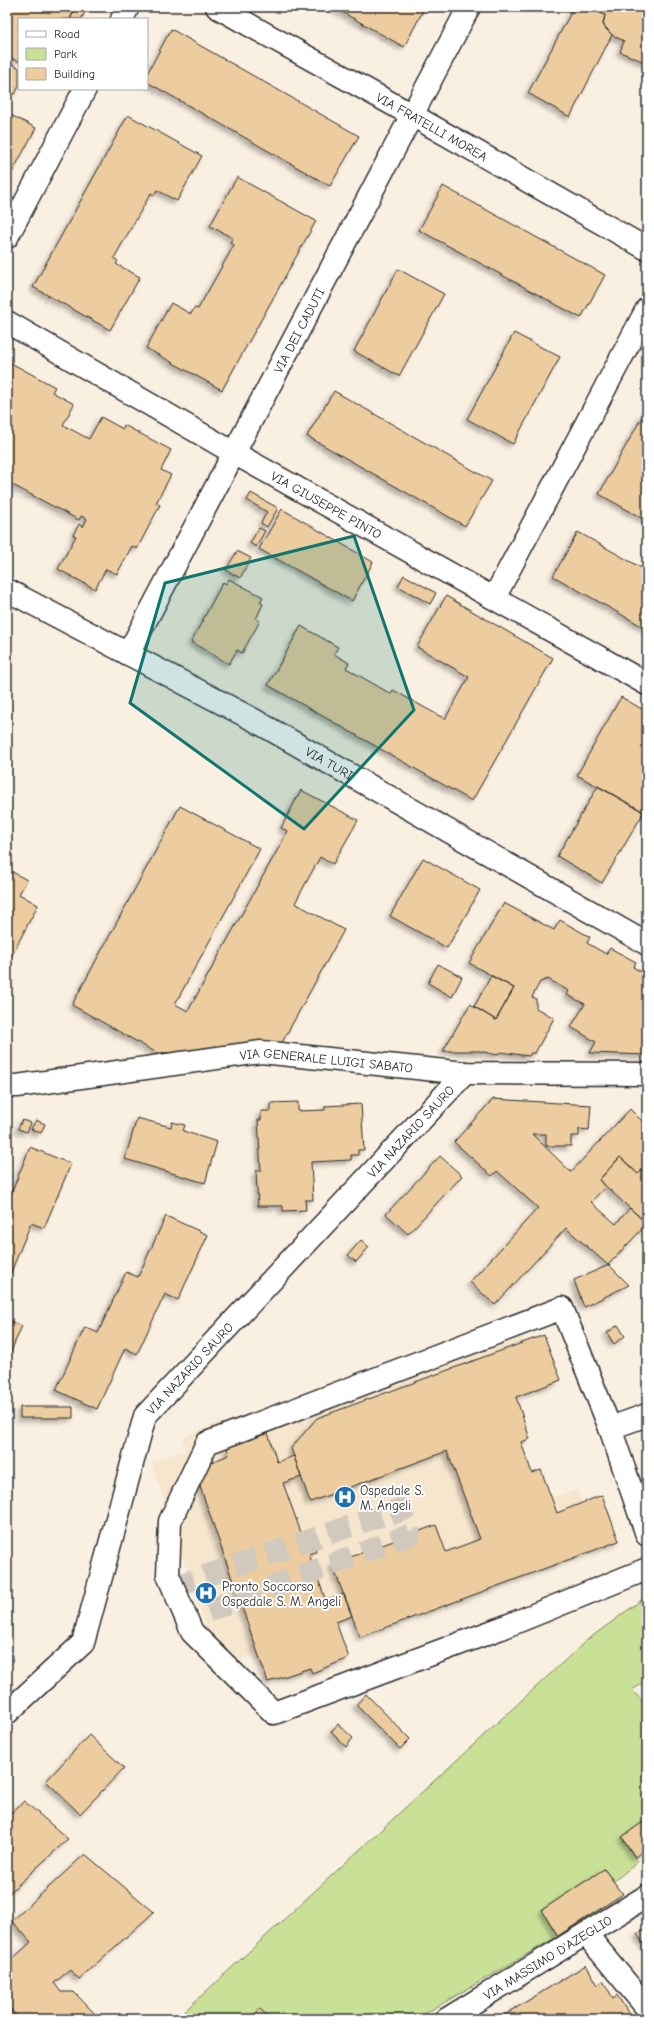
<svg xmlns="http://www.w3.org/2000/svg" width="654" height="2026" font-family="'Comic Neue',sans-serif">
<defs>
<filter id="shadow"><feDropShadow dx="-3.5" dy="3.5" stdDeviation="2" flood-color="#0004"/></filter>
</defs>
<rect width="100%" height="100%" fill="#faf0e2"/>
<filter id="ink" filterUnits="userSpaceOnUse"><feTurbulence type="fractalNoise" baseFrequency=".025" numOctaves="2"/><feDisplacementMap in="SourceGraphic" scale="8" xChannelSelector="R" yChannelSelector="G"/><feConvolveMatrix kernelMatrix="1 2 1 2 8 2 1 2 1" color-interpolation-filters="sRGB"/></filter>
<g filter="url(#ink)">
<path fill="#f6e6ce" d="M519,1327L535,1370L487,1385L531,1505L577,1489L592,1532L319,1628L298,1648L260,1661L257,1653L219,1668L151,1462L185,1450L182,1438L219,1422L232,1460L256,1451L252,1435Z"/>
<path fill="#c8e197" stroke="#7a8661" d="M647,1596V1681L632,1690L647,1706V1819L622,1838L638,1862L614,1881L604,1869L542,1910L558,1936L416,2019H176L587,1640Z"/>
<path fill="#edcd9f" stroke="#2b2b2b" filter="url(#shadow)" d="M7,7H76L70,19H19V62L7,56V30L9,25L7,24Z
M76,7H88L81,19H70Z
M333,7H425L404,47Z
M574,7H586L605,15L603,24L612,35L570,117L528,93Z
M595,7H647V63L620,52L624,41L612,35L605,28L603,24L605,15L593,10Z
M171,29L359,136L330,186L147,82V74Z
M7,61L19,68V86L15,94L7,90Z
M7,113L36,128L7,182Z
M128,115L202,156L177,201L157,190L154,195L151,193L114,258L118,261L116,264L140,277L110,330L33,287Z
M237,177L316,221L222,390L146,348L171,303L191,314L194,308L198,309L234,245L230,242L233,238L210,226Z
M443,186L605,275L581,318L419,230Z
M398,269L444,294L399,376L354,351Z
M514,333L560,357L513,444L467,419Z
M11,363L55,387L52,392L74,404L63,425L89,439L101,417L123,429L124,425L171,450L161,470L171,475L156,503L160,505L137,549L132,546L117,574L106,569L95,589L58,569L76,536L73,535L79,524L83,527L87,519L81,516L79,520L7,482V370Z
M334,391L492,481L465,526L307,436Z
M647,408V521L599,494Z
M251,493L278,508L267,527L261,523L267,512L247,500Z
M282,509L373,562L352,601L259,549Z
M259,528L265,531L256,547L250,543Z
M578,532L647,571V629L553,576Z
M237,551L251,558L240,578L226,570Z
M404,575L436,593L430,604L398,586Z
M229,579L263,597L260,602L263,604L256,619L260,621L242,653L237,650L229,664L191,642L223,582L226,584Z
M446,596L553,658L472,801L268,685L301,626L338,647L334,654L349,663L346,668L391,694L393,690L445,719L469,677L417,647Z
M621,697L647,712V814L577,775Z
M598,786L644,812L602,883L557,856Z
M301,790L358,820L333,864L320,857L295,903L344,930L279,1048L157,1053L72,1005L180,806L260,849L175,1004L188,1011L288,831L281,828Z
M423,858L480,890L447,948L390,916Z
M7,869L27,880L19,894L38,905L7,964Z
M504,903L554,930L560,920L590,937L587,943L606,954L610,948L636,962L633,967L647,975V1055L590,1053L596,1042L571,1027L585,1004L567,995L569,991L548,979L540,982L532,997L536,999V1008L554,1018L535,1053H531L529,1056L500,1052L497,1055L480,1051H443L470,1004L496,1020L514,988L469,963Z
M438,964L462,977L452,997L428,983Z
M491,976L514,988L496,1020L474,1007Z
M493,1099L591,1105L589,1130L579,1129V1136H571V1146H546V1134H532L571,1172L630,1109L647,1126V1165L638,1174L620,1157L599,1180L605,1187L591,1202L616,1224L630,1208L647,1224L608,1265L566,1228L495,1305L470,1282L538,1208L497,1171L492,1176L454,1142Z
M298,1102V1111L325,1110V1106L361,1104L364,1150H358V1155H351V1160L311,1162L313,1200H305L306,1210L283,1211V1206H258L256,1171H261L258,1120H261V1111H271V1103Z
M137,1118L171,1127L172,1122L185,1125L183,1131L217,1142L205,1183L125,1159Z
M22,1120L31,1123L27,1132L18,1129Z
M36,1120L45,1124L41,1133L31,1129Z
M30,1147L71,1164L44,1228L31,1223L7,1282V1204Z
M440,1156L462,1176L408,1234L386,1214Z
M620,1157L638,1174L647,1165V1224L599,1180Z
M166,1216L208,1235L178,1300L165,1294L137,1354L125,1348L97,1409L56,1390L85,1327L98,1333L126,1272L138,1277Z
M361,1240L369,1247L356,1262L348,1255Z
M609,1265L629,1285L584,1307L574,1280Z
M7,1320L22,1326L7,1360Z
M618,1325L625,1336L614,1344L607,1333Z
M544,1335L561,1380L516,1397L530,1439L521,1442L532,1473L541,1470L557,1513L602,1495L619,1541L360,1637L332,1564L436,1525L446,1552L480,1539L447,1451L310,1502L291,1448L317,1418Z
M20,1407H73V1418H20Z
M268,1433L277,1462L294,1456L301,1477L283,1483L303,1538L310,1535L316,1552L309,1554L326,1601L344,1594L352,1616L336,1622L349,1658L312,1673L310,1668L268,1682L194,1469L229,1455L227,1448Z
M366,1694L410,1739L400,1749L356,1705Z
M338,1724L353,1738L346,1747L331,1732Z
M89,1735L124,1768L80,1814L46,1781Z
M24,1801L68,1839L7,1895V1817Z
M647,1819V1848L635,1857L622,1837Z
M85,1854L154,1912L79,1979L70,1970L54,1983L61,1992H74L96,2015L92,2019H19L7,2005V1964L31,1942L12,1921Z
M604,1869L623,1894L558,1936L542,1910Z
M647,1928V1949L637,1934Z
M586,1965L598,1985L603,1981L613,1998L617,1995L632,2019H498Z
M260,2009L271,2019H250Z"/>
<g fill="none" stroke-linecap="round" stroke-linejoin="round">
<path stroke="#d1c9bd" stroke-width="22" stroke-dasharray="22 11" stroke-linecap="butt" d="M173,1587L400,1509L410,1535L186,1619"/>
<g stroke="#2b2b2b" stroke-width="25">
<g id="minor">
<path id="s1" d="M217,7L412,115L647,249"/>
<path d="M122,19L128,7"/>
<path d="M7,237L85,89"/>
<path id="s2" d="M7,322L234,453L647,684"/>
<path id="s3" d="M7,590L254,720L647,944"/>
<path d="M494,598L647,309"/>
<path id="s4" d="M128,654L469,7"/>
<path id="s5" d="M7,1086H17L261,1052L465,1073L647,1074"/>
<path d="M610,1428L647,1415"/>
<path d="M647,1535L610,1428L562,1308L207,1443L170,1521L168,1575L192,1632L274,1713L504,1627L647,1569"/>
<path id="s6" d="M7,1713L83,1643L145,1416L465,1073"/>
<path d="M586,1934L647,2008"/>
<path id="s7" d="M447,2019L647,1896"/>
</g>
</g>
<use href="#minor" stroke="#fff" stroke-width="22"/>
</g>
</g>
<path fill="#0f766e" fill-opacity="0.2" stroke="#0f766e" stroke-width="3" stroke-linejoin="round" d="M354,536L414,710L304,829L130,703L165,583Z"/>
<defs>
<g id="hospital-disc" transform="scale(1.15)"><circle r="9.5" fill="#1f6fb2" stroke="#fff"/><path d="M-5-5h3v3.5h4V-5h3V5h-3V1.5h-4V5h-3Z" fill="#fff"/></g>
</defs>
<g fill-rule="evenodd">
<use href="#hospital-disc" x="345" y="1497"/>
<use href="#hospital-disc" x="206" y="1593"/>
</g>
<g text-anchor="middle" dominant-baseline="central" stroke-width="4" stroke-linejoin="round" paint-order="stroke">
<g font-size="13" fill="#2b2b2b" stroke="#fff">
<text stroke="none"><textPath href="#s1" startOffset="246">VIA FRATELLI MOREA</textPath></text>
<text stroke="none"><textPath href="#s4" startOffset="366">VIA DEI CADUTI</textPath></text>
<text stroke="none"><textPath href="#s2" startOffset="368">VIA GIUSEPPE PINTO</textPath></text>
<text stroke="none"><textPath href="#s3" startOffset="366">VIA TURI</textPath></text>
<text stroke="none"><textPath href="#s5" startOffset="322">VIA GENERALE LUIGI SABATO</textPath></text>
<text stroke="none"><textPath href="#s6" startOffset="728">VIA NAZARIO SAURO</textPath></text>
<text stroke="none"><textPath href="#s6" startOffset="404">VIA NAZARIO SAURO</textPath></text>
<text stroke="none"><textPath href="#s7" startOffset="118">VIA MASSIMO D'AZEGLIO</textPath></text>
</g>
<g font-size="13" fill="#2b2b2b" stroke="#fff" text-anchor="start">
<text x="360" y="1490">Ospedale S.<tspan x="360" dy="15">M. Angeli</tspan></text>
<text x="222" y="1586">Pronto Soccorso<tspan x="222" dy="15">Ospedale S. M. Angeli</tspan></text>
</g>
</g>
<rect width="654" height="2026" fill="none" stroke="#fff" stroke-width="24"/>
<rect x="12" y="12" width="630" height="2002" fill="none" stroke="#2b2b2b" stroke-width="1.5" filter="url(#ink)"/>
<rect x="18" y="18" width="130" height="72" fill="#ffffff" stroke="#aaaaaa"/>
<rect x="26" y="31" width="20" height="6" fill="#ffffff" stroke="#aaaaaa"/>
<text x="54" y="38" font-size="12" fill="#2b2b2b">Road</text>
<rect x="26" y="48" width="20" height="12" fill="#c8e197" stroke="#aaaaaa"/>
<text x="54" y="58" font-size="12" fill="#2b2b2b">Park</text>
<rect x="26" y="68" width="20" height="12" fill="#edcd9f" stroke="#aaaaaa"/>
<text x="54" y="78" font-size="12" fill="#2b2b2b">Building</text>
</svg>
